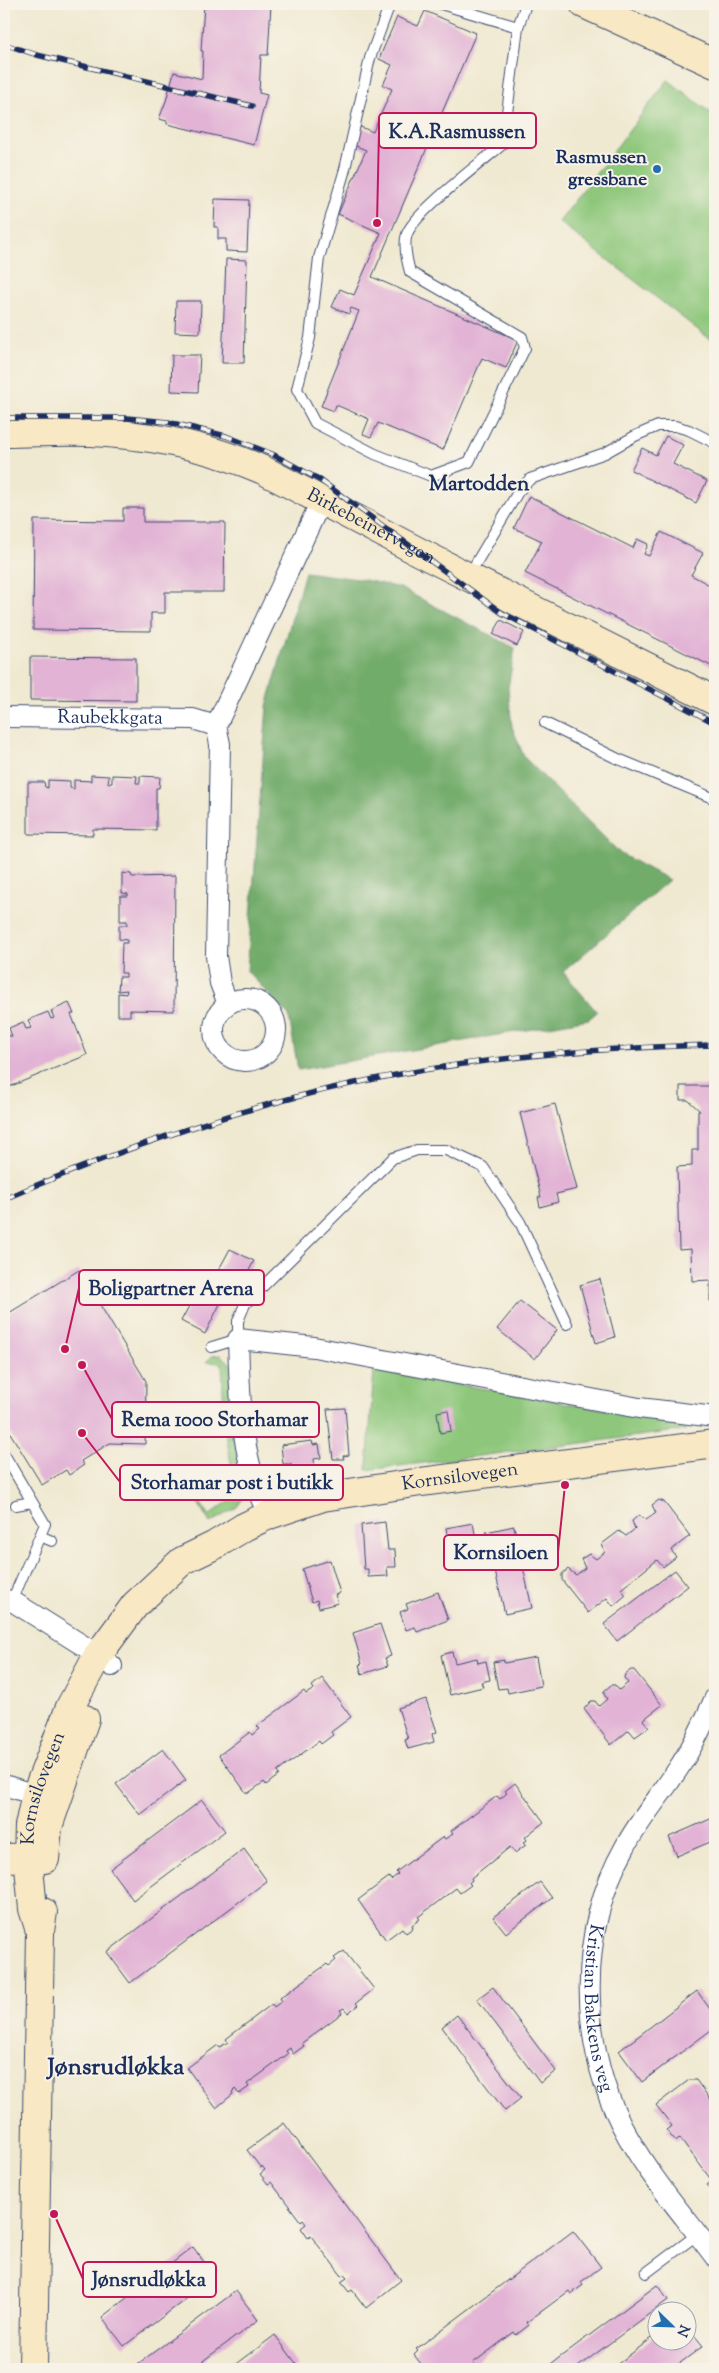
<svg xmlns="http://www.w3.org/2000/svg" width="719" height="2373" font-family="'Sorts Mill Goudy',serif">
<rect width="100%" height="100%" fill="#f7f3e8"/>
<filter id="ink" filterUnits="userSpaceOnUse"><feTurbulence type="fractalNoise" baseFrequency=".02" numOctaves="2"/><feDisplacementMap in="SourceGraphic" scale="10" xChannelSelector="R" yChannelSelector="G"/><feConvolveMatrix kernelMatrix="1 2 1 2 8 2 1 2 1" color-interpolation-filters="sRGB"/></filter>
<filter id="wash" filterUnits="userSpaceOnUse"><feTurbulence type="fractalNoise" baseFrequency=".0096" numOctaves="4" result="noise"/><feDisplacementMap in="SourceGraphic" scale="20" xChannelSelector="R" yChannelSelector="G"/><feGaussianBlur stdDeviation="1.12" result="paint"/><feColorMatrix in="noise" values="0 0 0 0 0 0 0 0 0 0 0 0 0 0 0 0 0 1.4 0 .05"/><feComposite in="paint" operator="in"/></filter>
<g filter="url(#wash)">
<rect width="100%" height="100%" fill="#f0e9d1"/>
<path fill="#8ec77b" stroke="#547b6c" d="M668,80L715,116V343L559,222Z
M220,1355L230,1363L232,1429L241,1474L243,1498L237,1507L210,1523L182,1476V1474L209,1516L236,1495L224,1421L222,1363L206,1362L212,1356Z
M374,1370L683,1423L686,1430L367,1470Z"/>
<path fill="#72ac6b" stroke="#466e64" d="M305,572L365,580L400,588L515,648L508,688L512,727L524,757L621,854L669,880L563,972L597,1012L589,1019L298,1070L289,1016L247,971L267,706Z"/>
<g id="blocks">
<path fill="#e2b3d5" d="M204,4H271L268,55H261L259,93L267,95L254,145L167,124V121L159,119L166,101L174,72L202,79L203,51H201Z
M425,11L476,33L372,277L518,340L506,368L482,358L443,450L378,423L371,437L363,434L369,419L336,405L334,411L321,406L359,311L351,308L349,314L332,307L340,289L354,295L381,233L338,214L366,150L351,144L358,126L373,132L392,89L383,85L392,65L379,59L397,17L418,26Z
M215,199L249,200L247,252L226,251V239H218V227H214Z
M226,259L247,260L244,363H222Z
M176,301H201L200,333L175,332Z
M172,355H200L198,392L171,391Z
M666,436L683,445L673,464L707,481L696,503L631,470L642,448L656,455Z
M529,496L633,548L637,539L648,544L644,554L649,556L661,532L703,553L691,575L715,588V668L525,573L542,541L514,528Z
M123,508H143V522H225L224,592H165V613H151V631L33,630L34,520L123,521Z
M501,620L524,632L517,646L493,634Z
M30,657L136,658V701L30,700Z
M91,775L109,776L108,783H112V775L137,776L136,783H140V776L160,777L159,788H156V830L93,829V835L28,834V782H44L45,787L48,788V780L70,781V788L74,789V780L91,781Z
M122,873L131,874L132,877L175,876L174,1011L130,1010V1016H118V993L126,994L127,990L118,991L119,977H126V973H121L122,943H127V940L119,939V925H127V921H120V896H128V894L122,893Z
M69,1003L74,1014H71L87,1055L4,1089V1030H6L8,1036H12L9,1028L23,1022L26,1029L31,1028L28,1020L48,1012L51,1019L54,1018L51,1011Z
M680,1086H715V1301H710V1280L692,1281L691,1249L679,1250L677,1167L692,1166V1150H698V1111H700L688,1100H680Z
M555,1104L577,1189L556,1194L558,1202L540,1207L538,1197H541L520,1113Z
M230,1249L254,1261L235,1297L226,1292L205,1334L181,1321L204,1278L212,1282Z
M79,1270L146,1381L145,1444L110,1443L81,1461L84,1465L69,1475L66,1470L42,1485L4,1423V1316Z
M600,1279L615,1337L596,1343L580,1285Z
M520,1301L557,1330L535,1359L497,1329Z
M345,1408L349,1455L343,1456L344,1459H333L327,1409Z
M448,1410L451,1431L440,1433L437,1412Z
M312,1441L313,1445L319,1444L321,1458L314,1459L315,1469L291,1472V1464H283L281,1445Z
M659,1500L664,1502L690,1536L671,1550L676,1557L663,1567L657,1560L621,1589L626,1595L613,1606L607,1598L588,1613L562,1580V1574L568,1569L576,1575L585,1568L581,1559L589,1554L596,1559L605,1552L602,1544L619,1531L626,1536L635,1529L632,1521L639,1515L646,1520L656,1513L652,1505Z
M385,1522L388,1550H395L396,1567H387L388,1576L368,1577V1569H364L361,1525Z
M473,1523L476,1539L449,1544L446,1528Z
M514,1526L532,1608L505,1614L486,1532Z
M330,1560L340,1593L335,1595L338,1603L319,1608L317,1600L312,1602L302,1569Z
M675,1570L688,1586L617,1641L604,1624Z
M438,1592L448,1620L417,1632L415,1627L406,1630L400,1612L408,1609L406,1604Z
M380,1624L391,1656L385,1658L388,1666L362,1674L359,1665L362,1664L353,1633Z
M452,1652L455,1663L477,1658L478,1663L486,1661L490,1680L481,1682L483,1687L450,1695L441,1655Z
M536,1657L541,1686L508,1693L507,1688L498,1689L493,1662L504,1660V1663Z
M631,1670H634L662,1705L643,1720L649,1727L635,1737L629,1730L611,1745L584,1709L591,1701H595L599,1706L607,1699L604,1694V1691L611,1685H615L619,1690L628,1683L624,1678L625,1674Z
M322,1678L351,1717L331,1732L333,1735L321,1744L319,1741L277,1772L279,1775L266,1785L264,1782L247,1794L219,1755L250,1732L252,1735L260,1729L257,1726L304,1691L306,1694L314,1689L312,1686Z
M426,1699L437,1732L432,1734L434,1742L408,1749L405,1740L408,1739L398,1708Z
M163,1749L186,1780L140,1815L116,1784Z
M515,1783L544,1822L525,1837L527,1840L523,1842L526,1845L515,1853L510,1847L471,1878L472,1880L469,1883L471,1885L460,1893L456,1888L418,1917L420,1919L412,1925L413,1928L406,1933L402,1928L386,1940L358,1900L389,1877L391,1880L398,1874L396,1872L443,1837L445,1839L453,1834L451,1831L497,1796L500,1799L507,1793L505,1791Z
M202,1800L225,1831L133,1900L110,1869Z
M715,1817V1840L677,1856L669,1837Z
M244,1849L267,1881L130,1983L107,1952Z
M540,1882L552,1898L506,1933L493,1917Z
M344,1951L374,1989L356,2003L358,2005L348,2013L344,2008L340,2010L342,2013L302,2043L304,2046L293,2054L290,2048L286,2051L288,2054L247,2084L249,2087L239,2094L235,2089L232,2092L233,2094L216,2108L187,2068L218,2045L220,2047L228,2042L226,2039L272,2004L274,2007L282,2001L280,1998L327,1964L329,1966L336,1960L334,1958Z
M493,1987L556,2071L540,2083L477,1999Z
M697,1991L715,2016V2027L642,2082L619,2051Z
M457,2015L521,2098L505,2111L442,2027Z
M689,2080H696L715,2106V2195L707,2185L712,2181L680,2138L676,2142L666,2130L672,2126L656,2105Z
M284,2123L401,2280L366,2308L352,2290L349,2292L341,2282L347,2278L344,2275L342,2276L311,2236L308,2238L301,2228L306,2224L303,2220L301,2222L271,2182L268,2184L260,2174L265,2170L262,2166L261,2168L247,2150Z
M573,2231L601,2267L581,2282L583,2285L571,2294L569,2291L527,2322L529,2325L516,2335L514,2332L473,2363L475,2366L471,2369H431L429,2366L425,2369L414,2355L418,2351L416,2349Z
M193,2247L215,2277L124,2346L102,2317Z
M657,2285L668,2300L575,2369H544Z
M236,2291L258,2320L192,2369H131Z
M686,2325L703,2346L672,2369H611L656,2335V2340H686Z
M275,2335L298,2366L294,2369H230Z"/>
</g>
</g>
<g filter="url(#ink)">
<use href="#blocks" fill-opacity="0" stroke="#3b4b6f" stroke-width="1"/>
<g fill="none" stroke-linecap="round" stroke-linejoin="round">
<g stroke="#3b4b6f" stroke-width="12">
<path id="lane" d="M394,4L388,9L370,58L345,169L319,258L310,338L297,389L315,423L375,454L431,476L469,462L525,348L522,337L410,272C407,261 403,245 407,234C414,213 483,161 503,144L518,27L526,4
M441,4L518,27
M469,575L518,492L530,479L605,453L635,436L658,426H675L689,430L715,443
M545,723L616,758L715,799
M212,1347L238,1339V1321L245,1304L393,1158L417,1150H446L483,1167L520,1222L567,1324
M4,1454L45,1524L12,1601
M167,1480L181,1472
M16,1505L32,1502
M40,1536L52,1541
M646,2273L698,2234"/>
</g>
<g stroke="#3b4b6f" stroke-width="22">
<g id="street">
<path id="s1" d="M4,717L193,719L216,726"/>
<circle cx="245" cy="1030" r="31"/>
<path d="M228,1004L220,983L216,956L220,744L216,726L321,501"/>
<path d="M269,1515C240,1462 240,1398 238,1339L314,1347L639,1408L715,1417"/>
<path d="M4,1600L12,1601L87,1648L112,1666"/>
<path id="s2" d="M715,1698C704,1722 693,1747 678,1769C661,1795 640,1819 625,1847C576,1934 579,2051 628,2137C652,2180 686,2218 715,2257"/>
<path d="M4,1785L26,1792"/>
</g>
</g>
<g stroke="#3b4b6f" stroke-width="30">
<g id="secondary">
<path d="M584,4L715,64"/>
<path id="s3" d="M4,433C38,433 73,430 107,433C160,437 215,449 263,470L423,554L715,701"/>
<path d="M4,1858L45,1857"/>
<path d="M45,1859L48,1827L85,1719"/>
<path id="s4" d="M40,1931L33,1909L28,1857L29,1826L36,1794L70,1707L98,1655L135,1605L182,1561L215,1545L244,1527L269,1515L323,1497L421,1482L715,1444"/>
<path d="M33,2369L40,1931L43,1912"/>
</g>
</g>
<use href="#lane" stroke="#fff" stroke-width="10"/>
<use href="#street" stroke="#fff" stroke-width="20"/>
<use href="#secondary" stroke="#f8e8c3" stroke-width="28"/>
<g stroke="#1b2f5e" stroke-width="5.5">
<path id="rail" d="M4,44L37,55L252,106
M4,418H127L168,422L226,436L272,454L320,480L502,613L715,723
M4,1199C100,1158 198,1122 300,1096C435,1061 576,1048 715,1045"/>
</g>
<use href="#rail" stroke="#f7f3e8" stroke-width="4" stroke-dasharray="11" stroke-linecap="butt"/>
</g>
</g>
<circle fill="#1f6fb2" stroke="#f7f3e8" stroke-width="2" cx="657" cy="169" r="5"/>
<g text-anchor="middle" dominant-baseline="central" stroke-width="4" stroke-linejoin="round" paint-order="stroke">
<g font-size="19" font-weight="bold" fill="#1b2f5e" stroke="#f7f3e8" text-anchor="end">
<text x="647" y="158">Rasmussen<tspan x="647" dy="22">gressbane</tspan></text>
</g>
<g font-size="19" fill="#1b2f5e" stroke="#f7f3e8">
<text stroke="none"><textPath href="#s3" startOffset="386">Birkebeinervegen</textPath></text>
<text stroke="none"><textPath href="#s1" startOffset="106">Raubekkgata</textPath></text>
<text stroke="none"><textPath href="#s4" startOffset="712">Kornsilovegen</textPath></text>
<text stroke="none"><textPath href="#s4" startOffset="146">Kornsilovegen</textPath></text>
<text stroke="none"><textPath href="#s2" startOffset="342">Kristian Bakkens veg</textPath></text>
</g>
<g font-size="21" font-weight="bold" fill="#1b2f5e" stroke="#f7f3e8">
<text x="479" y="485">Martodden</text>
</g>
<g font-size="24" font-weight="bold" fill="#1b2f5e" stroke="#f7f3e8">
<text x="116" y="2068">Jønsrudløkka</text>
</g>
</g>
<path fill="none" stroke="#c2185b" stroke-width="2" d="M377 223L379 131M65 1349L79 1288M82 1365L112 1419M82 1433L120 1482M565 1485L558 1552M54 2214L83 2279"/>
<g fill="#c2185b" stroke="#f7f3e8" stroke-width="2">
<circle cx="377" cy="223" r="5"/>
<circle cx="65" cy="1349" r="5"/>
<circle cx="82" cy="1365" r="5"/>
<circle cx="82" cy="1433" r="5"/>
<circle cx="565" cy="1485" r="5"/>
<circle cx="54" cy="2214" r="5"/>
</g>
<g fill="#f7f3e8" stroke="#c2185b" stroke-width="2">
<rect x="379" y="113" width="157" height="35" rx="5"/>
<rect x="79" y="1270" width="185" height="35" rx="5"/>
<rect x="112" y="1402" width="207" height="35" rx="5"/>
<rect x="120" y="1465" width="223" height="35" rx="5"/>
<rect x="444" y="1535" width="114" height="35" rx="5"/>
<rect x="83" y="2262" width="133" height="35" rx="5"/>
</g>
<g font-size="20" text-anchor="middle" font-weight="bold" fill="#1b2f5e">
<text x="457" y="138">K.A.Rasmussen</text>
<text x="171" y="1295">Boligpartner Arena</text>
<text x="215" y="1426">Rema 1000 Storhamar</text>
<text x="232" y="1489">Storhamar post i butikk</text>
<text x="501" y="1559">Kornsiloen</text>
<text x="149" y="2286">Jønsrudløkka</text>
</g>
<rect width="719" height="2373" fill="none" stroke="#f7f3e8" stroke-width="20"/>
<g transform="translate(672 2326) rotate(113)"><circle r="24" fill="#f7f3e8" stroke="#9fa5b1"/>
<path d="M0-4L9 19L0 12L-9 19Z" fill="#1f6fb2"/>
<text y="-8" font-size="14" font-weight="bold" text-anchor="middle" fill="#1b2f5e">N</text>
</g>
</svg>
